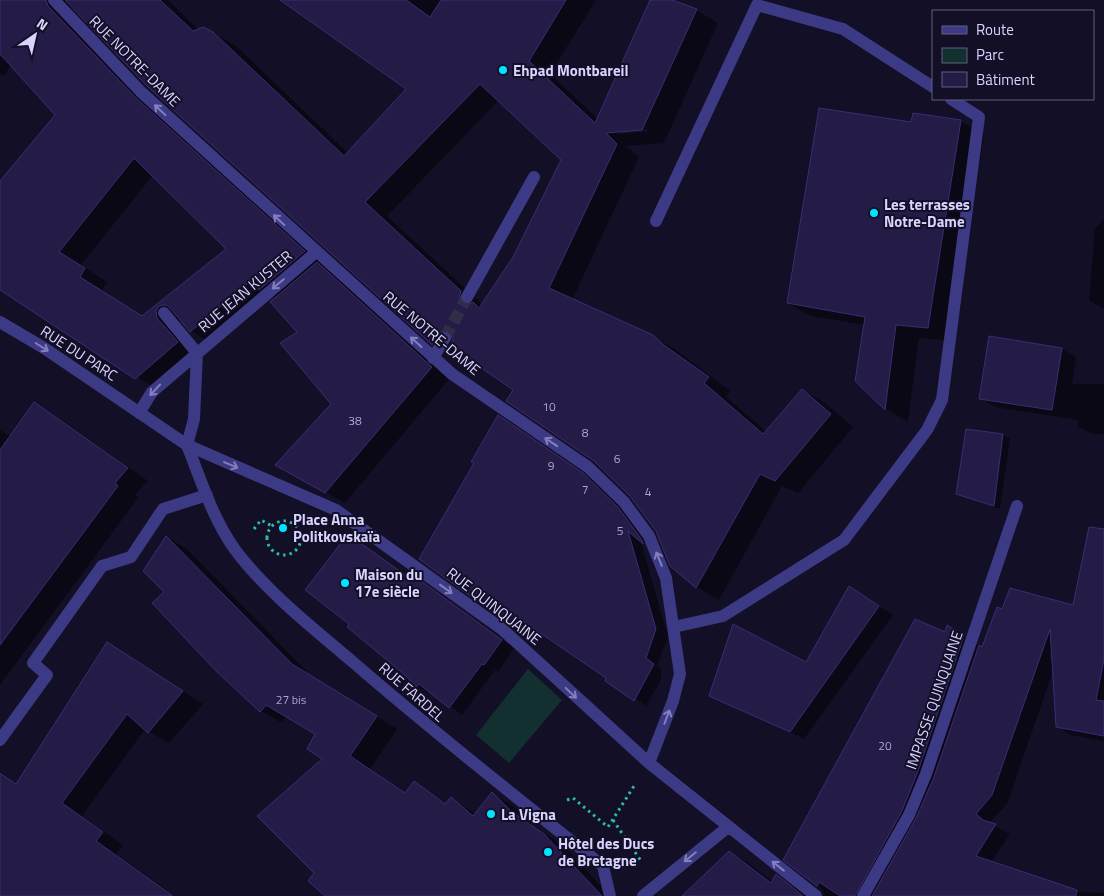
<svg xmlns="http://www.w3.org/2000/svg" width="1104" height="896" font-family="'Titillium Web',sans-serif">
<rect width="100%" height="100%" fill="#130f26"/>
<path fill="#12302f" d="M528,669L562,700L509,763L476,735Z"/>
<path fill="#0007" fill-rule="evenodd" d="M0,0H168L199,30L213,33L236,46L348,153L408,88L282,0H596L550,74L598,119L652,0H669L696,10L718,23L664,143L626,146L639,157L572,300L652,336L675,349L730,391L726,397L767,432L802,390L825,403L853,427L798,493L782,486L719,600L697,587L671,565L657,531L631,495L594,460L515,389L458,350L454,356L432,344L70,7L68,15L326,265L323,267L336,275L450,378L345,503L277,465L332,404L299,332L276,299L271,295L213,344L191,331L181,319L178,324L199,356L158,390L0,288V183L56,115L11,64L4,76L0,74ZM499,100L562,160L515,257L483,305L387,216ZM648,129V131L619,134V131ZM153,175L228,249L143,317L102,290L107,282L81,265Z
M960,121L984,134L951,341L919,338L908,422L886,409L856,381L865,325L811,316L788,303L912,124Z
M1104,219V309L1089,300L1095,229Z
M1062,349L1076,357L1072,384H1104V434H1092L1077,426L1078,420L995,407L981,398Z
M35,404L55,416L148,481L135,495L138,498L0,685V430L11,437Z
M510,424L595,482L629,515L653,548L640,539L668,637L657,666L661,668V680L646,706L529,624L523,632L512,625L420,559Z
M967,430L1003,435L1010,439L1000,509L957,493Z
M349,536L409,578L411,575L423,582L514,648L498,672L495,670L462,715L431,692L430,694L417,686L350,624Z
M167,537L187,549L313,678L397,729L370,769L406,793L414,783L447,804L452,799L476,814L493,794L513,806L533,826L565,847L610,896H327L316,873L324,758L317,734L287,716L282,723L261,711L216,671L166,592Z
M1104,556V741L1071,735L1057,726L1054,668L1007,804L989,823L1010,834L991,862L1043,891L1104,893V896H825L822,889L785,859L946,633L948,626L983,648L1003,611L1074,607Z
M862,595L893,615L804,739L710,695L806,664Z
M128,656L203,704L169,743L145,729L82,816L123,845L116,854L175,896H0V772L18,784Z
M730,852L750,864L773,882L776,876L807,896H684Z"/>
<path fill="#241b47" stroke="#3b2d73" fill-rule="evenodd" d="M0,0H46L48,6L136,98L305,251L259,290L251,281L190,332L170,308L166,305L159,306L156,311L157,318L178,342L135,379L0,290V181L55,115L0,54ZM134,158L226,249L142,316L80,277L85,268L59,252Z
M65,0H160L193,31L203,27L213,32L344,156L406,89L280,0H406L430,17L441,0H566L529,61L595,123L650,0H672L697,9L642,130L606,133L617,144L549,288L653,335L665,346L709,377L704,383L763,434L802,389L831,414L775,481L760,474L696,588L670,566L656,531L630,496L594,461L506,401L513,390L450,346L453,338L450,331H441L432,345L147,86ZM480,84L561,160L513,257L479,308L473,302L468,305L463,304L459,298L461,291L365,202Z
M819,108L911,122L913,113L961,120L928,328L896,325L885,410L855,381L865,317L787,303Z
M317,262L432,367L325,493L275,465L331,404L280,343L297,332L270,302Z
M989,336L1062,348L1052,410L979,399Z
M34,402L128,468L115,483L118,486L0,645V450Z
M498,415L583,473L618,507L642,540L643,544L628,531L656,629L646,658L654,664L634,701L605,681L606,678L517,617L511,626L419,559L474,463L471,462Z
M966,429L1003,434L994,506L956,494Z
M1089,527L1104,529V659L1096,700L1104,701V736L1056,727L1050,629L992,795L976,814L983,820L996,824L976,856L1077,890L1076,896H872L916,818L934,777L979,645L982,647L997,607L1002,609L1010,588L1073,605Z
M348,534L408,577L410,573L502,640L484,665L482,664L449,708L419,684L416,687L405,675L347,627L349,624L305,590Z
M166,536L292,664L377,716L350,756L405,793L414,781L445,804L451,797L473,816L492,792L512,812L544,834L602,896H325L308,881L314,873L257,816L322,759L307,749L315,734L266,705L260,712L216,671L152,603L164,592L143,571Z
M849,586L879,606L790,732L709,696L733,624L806,662Z
M915,619L945,632L947,625L964,636L918,771L902,811L855,896H840L819,882L817,886L783,860Z
M107,642L183,691L148,733L127,714L62,803L103,832L96,841L173,896H0V773L16,784Z
M729,851L771,883L776,874L803,896H682Z"/>
<g fill="none" stroke-linecap="round" stroke-linejoin="round">
<path stroke="#312d47" stroke-width="12" stroke-dasharray="12 6" stroke-linecap="butt" d="M445,338L467,297"/>
<path stroke="#2fb8b0" stroke-width="3" stroke-dasharray="2.5 4" stroke-linecap="butt" d="M267 538a17 17 0 1 1 34 0a17 17 0 1 1-34 0Z
M254,529L261,520L272,526
M567,800L573,798L608,827L634,786
M613,820L641,861"/>
<path stroke="#3d3a85" stroke-width="12" d="M54,0L141,92L452,374L588,467L624,502L649,536L666,578L680,674L673,701L649,763
M656,221L757,5L843,29L933,87
M467,297L534,177
M164,313L197,353L194,419L187,445
M0,322L44,348L187,445L336,510L502,629L649,763L816,896
M433,358L445,338
M139,413L152,392L315,253
M187,445C201,480 213,520 236,551C268,593 313,628 354,663C435,733 518,799 603,866L610,896
M674,627L723,616L844,540L927,430L942,400L979,117L951,99
M0,740L47,675L33,663L102,566L131,557L163,509L207,495
M643,896L728,827
M863,896L909,815L926,774L1017,506"/>
</g>
<defs><path id="oneway-shaft" d="M-6 0H5M1.5-3L5.5 0L1.5 3" fill="none" stroke-width="1.6" stroke-linecap="round" stroke-linejoin="round" transform="scale(1.25)"/></defs>
<g stroke="#837fbc">
<use href="#oneway-shaft" transform="translate(160 110) rotate(-137)"/>
<use href="#oneway-shaft" transform="translate(279 220) rotate(-137)"/>
<use href="#oneway-shaft" transform="translate(278 284) rotate(140)"/>
<use href="#oneway-shaft" transform="translate(416 342) rotate(-138)"/>
<use href="#oneway-shaft" transform="translate(42 347) rotate(32)"/>
<use href="#oneway-shaft" transform="translate(155 390) rotate(133)"/>
<use href="#oneway-shaft" transform="translate(551 442) rotate(-146)"/>
<use href="#oneway-shaft" transform="translate(231 465) rotate(23)"/>
<use href="#oneway-shaft" transform="translate(659 559) rotate(-112)"/>
<use href="#oneway-shaft" transform="translate(446 589) rotate(36)"/>
<use href="#oneway-shaft" transform="translate(571 693) rotate(43)"/>
<use href="#oneway-shaft" transform="translate(667 717) rotate(-69)"/>
<use href="#oneway-shaft" transform="translate(690 857) rotate(141)"/>
<use href="#oneway-shaft" transform="translate(778 866) rotate(-142)"/>
</g>
<g fill="#00e5ff" stroke="#130f26" stroke-width="2">
<circle cx="503" cy="70" r="5"/>
<circle cx="874" cy="213" r="5"/>
<circle cx="283" cy="528" r="5"/>
<circle cx="345" cy="583" r="5"/>
<circle cx="491" cy="814" r="5"/>
<circle cx="548" cy="852" r="5"/>
</g>
<g text-anchor="middle" dominant-baseline="central" stroke-width="4" stroke-linejoin="round" paint-order="stroke">
<g font-size="12" fill="#aca6d1">
<text x="549" y="406">10</text>
<text x="355" y="420">38</text>
<text x="585" y="432">8</text>
<text x="617" y="458">6</text>
<text x="551" y="465">9</text>
<text x="585" y="489">7</text>
<text x="648" y="491">4</text>
<text x="620" y="530">5</text>
<text x="291" y="699">27 bis</text>
<text x="885" y="745">20</text>
</g>
<g font-size="15" fill="#d9d4ff" stroke="#130f26">
<text transform="translate(135 61) rotate(45)">RUE NOTRE-DAME</text>
<text transform="translate(245 291) rotate(-40)">RUE JEAN KUSTER</text>
<text transform="translate(432 333) rotate(40)">RUE NOTRE-DAME</text>
<text transform="translate(79 353) rotate(33)">RUE DU PARC</text>
<text transform="translate(494 606) rotate(38)">RUE QUINQUAINE</text>
<text transform="translate(412 692) rotate(41)">RUE FARDEL</text>
<text transform="translate(934 700) rotate(-71)">IMPASSE QUINQUAINE</text>
</g>
<g font-size="15" font-weight="bold" fill="#d9d4ff" stroke="#130f26" text-anchor="start">
<text x="513" y="70">Ehpad Montbareil</text>
<text x="884" y="204">Les terrasses<tspan x="884" dy="17">Notre-Dame</tspan></text>
<text x="293" y="519">Place Anna<tspan x="293" dy="17">Politkovskaïa</tspan></text>
<text x="355" y="574">Maison du<tspan x="355" dy="17">17e siècle</tspan></text>
<text x="501" y="814">La Vigna</text>
<text x="558" y="843">Hôtel des Ducs<tspan x="558" dy="17">de Bretagne</tspan></text>
</g>
</g>
<rect x="932" y="10" width="162" height="90" fill="#130f26" stroke="#625e7d"/>
<rect x="942" y="26" width="25" height="8" fill="#3d3a85" stroke="#625e7d"/>
<text x="976" y="35" font-size="15" fill="#d9d4ff">Route</text>
<rect x="942" y="48" width="25" height="15" fill="#12302f" stroke="#625e7d"/>
<text x="976" y="60" font-size="15" fill="#d9d4ff">Parc</text>
<rect x="942" y="72" width="25" height="15" fill="#241b47" stroke="#625e7d"/>
<text x="976" y="85" font-size="15" fill="#d9d4ff">Bâtiment</text>
<g transform="translate(35 35) rotate(34)" stroke="#130f26" stroke-width="4" paint-order="stroke">
<path d="M0-4L9 19L0 12L-9 19Z" fill="#d9d4ff"/>
<text y="-8" font-size="14" font-weight="bold" text-anchor="middle" fill="#d9d4ff">N</text>
</g>
</svg>
